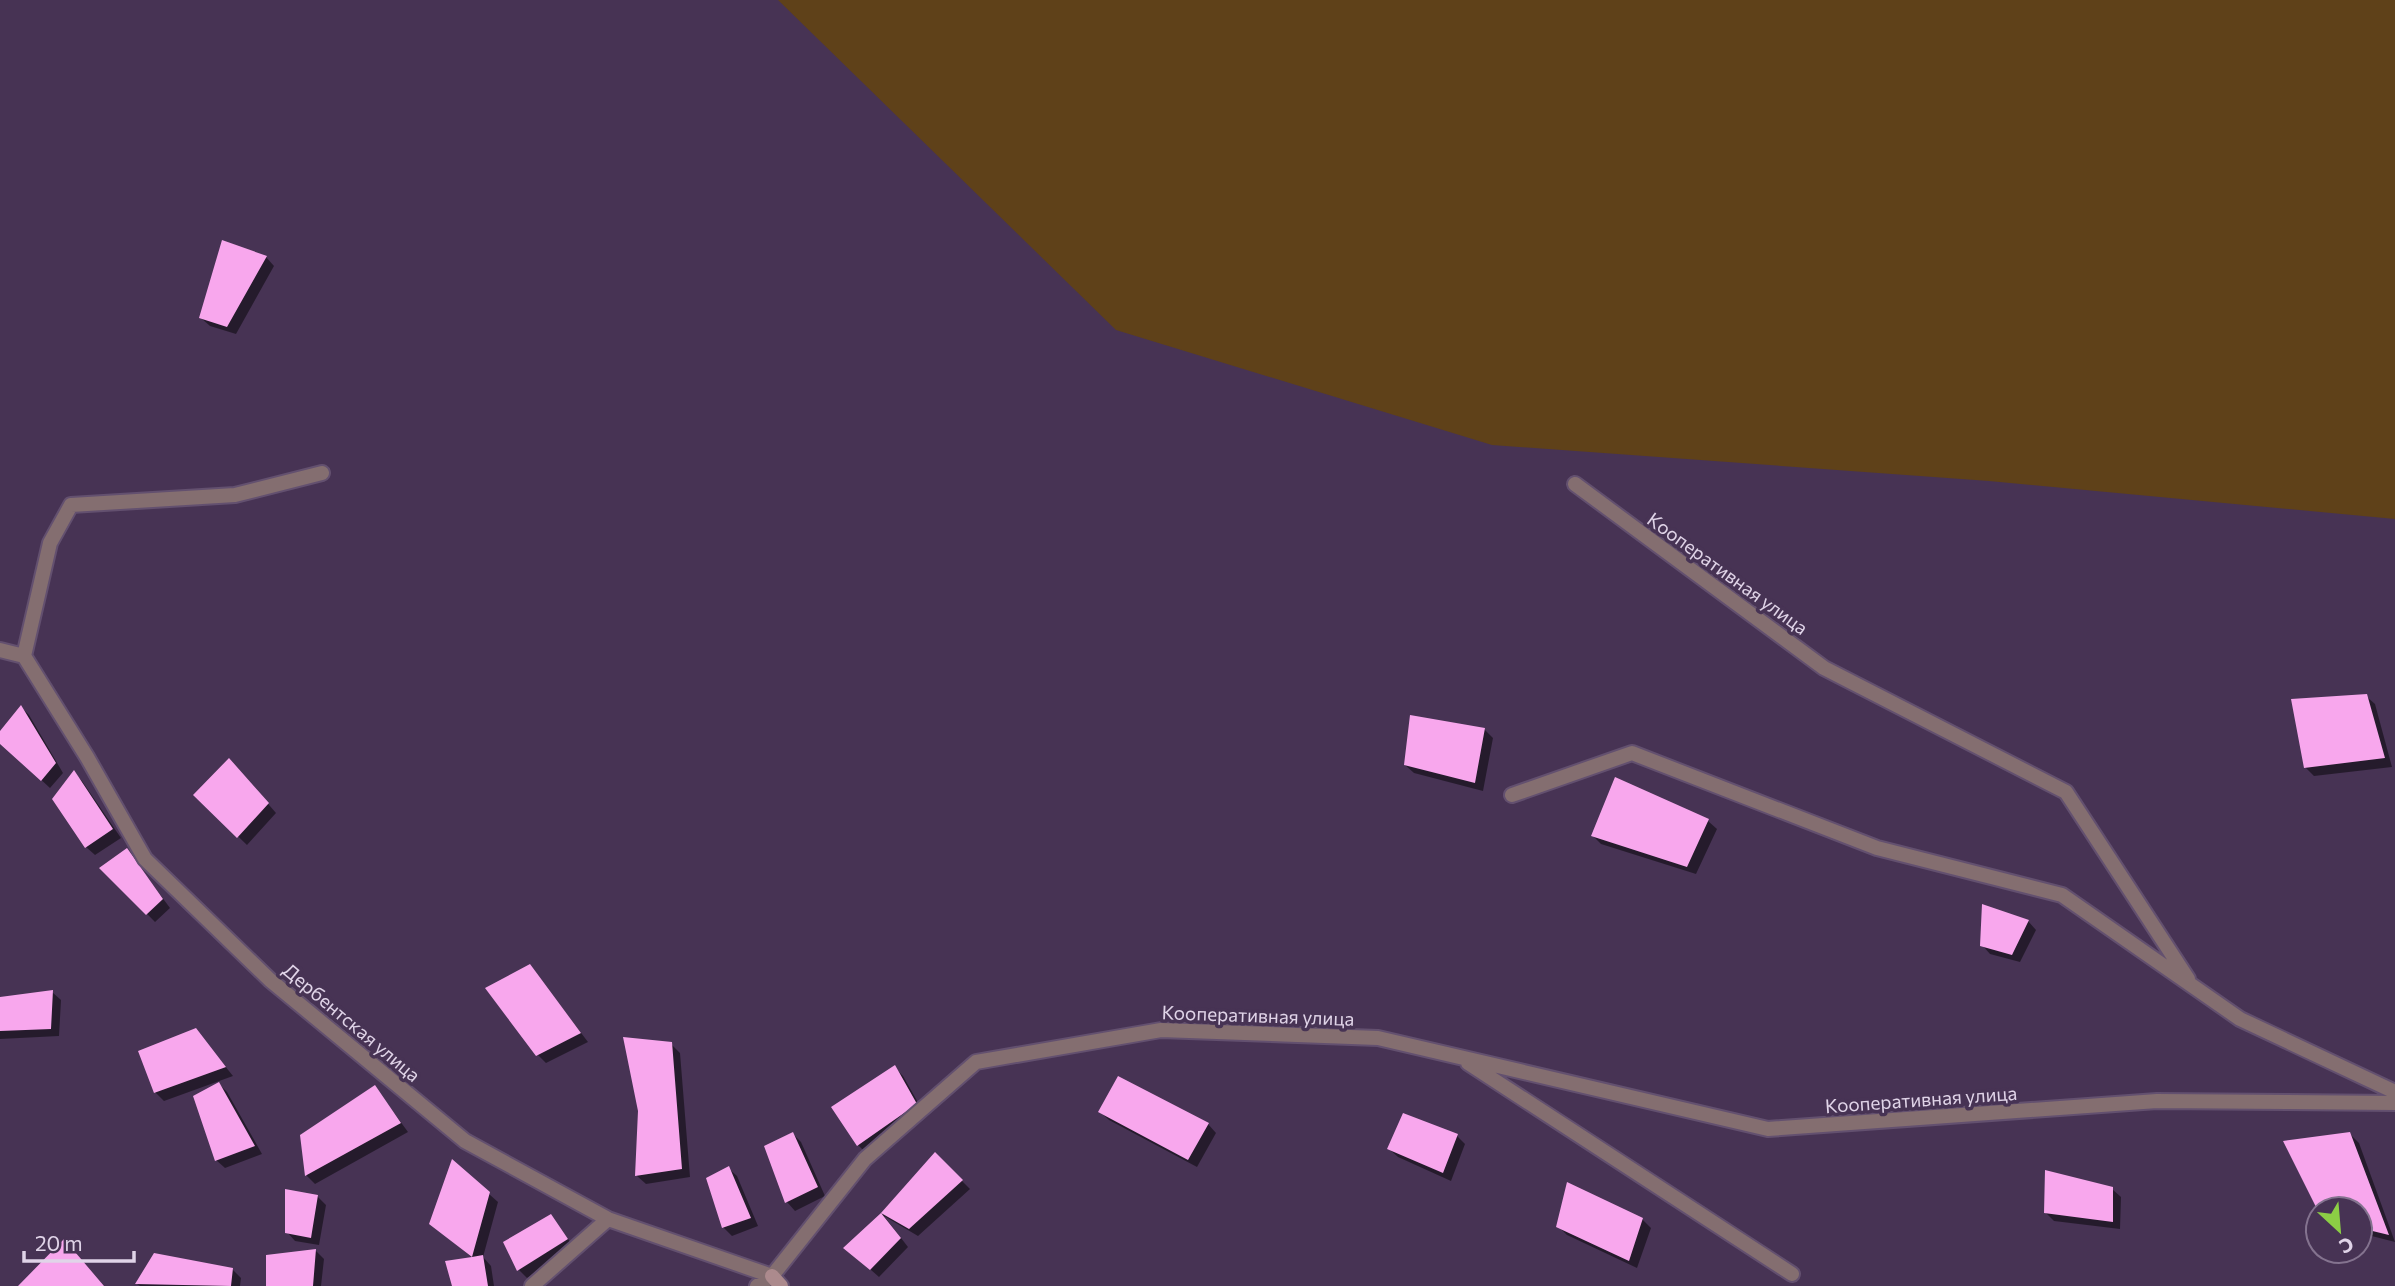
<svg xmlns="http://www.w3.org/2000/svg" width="2395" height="1286" font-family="Commissioner,sans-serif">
<rect width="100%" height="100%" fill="#473354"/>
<path fill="#5f4119" d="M778,0H2395V519L1989,481L1492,445L1116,330Z"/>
<path fill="#0007" d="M266,257L274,266L236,334L210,326L201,318Z
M2366,696L2375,704L2392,767L2314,776L2305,767Z
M21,707L29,715L63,773L50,788L0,742V734Z
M1484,729L1493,738L1483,791L1414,773L1405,765Z
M238,769L276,813L247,845L195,795Z
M74,773L82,781L121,838L95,855L86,847Z
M1616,780L1708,821L1717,829L1696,874L1601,844L1593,836Z
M127,850L170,908L155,922L102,868Z
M2028,921L2036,930L2020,962L1990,954L1982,945Z
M530,966L588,1042L546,1063L537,1054Z
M52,992L61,1000L59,1036L0,1039V999Z
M196,1030L233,1076L164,1101L155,1092Z
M671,1044L680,1053L690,1177L646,1184L637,1176Z
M895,1068L903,1076L924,1113L866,1153L858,1145Z
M219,1084L227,1092L262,1154L225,1168L216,1160Z
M375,1087L408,1132L315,1184L307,1176L302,1136Z
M1100,1112L1208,1124L1216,1133L1197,1167L1109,1120Z
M793,1134L801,1142L825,1196L795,1211L787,1202L766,1147Z
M2350,1134L2359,1143L2395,1242L2360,1233V1209H2319Z
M1457,1136L1465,1144L1451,1181L1398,1157L1389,1149Z
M935,1154L970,1189L918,1236L884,1216L908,1247L879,1277L846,1248L883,1214Z
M728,1168L737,1176L758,1226L732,1236L723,1227Z
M2112,1189L2121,1197L2120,1229L2054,1221L2046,1213Z
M489,1194L498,1202L483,1257L491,1266L494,1286H453L474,1259L431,1224Z
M317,1196L326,1205L319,1245L295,1241L287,1232Z
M550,1216L575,1248L527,1278L519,1270Z
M1642,1219L1651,1228L1637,1268L1567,1235L1558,1226Z
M316,1251L324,1259L321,1286H268Z
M232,1269L241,1278L240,1286H140L137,1284Z"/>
<path fill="#f8a7ed" d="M222,240L267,256L227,327L199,318Z
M2367,694L2385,758L2304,768L2291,699Z
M21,705L56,763L41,781L0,744V731Z
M1410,715L1485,728L1475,783L1404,765Z
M229,758L269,803L237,838L193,795Z
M74,770L113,829L85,848L52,799Z
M1615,777L1709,819L1687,867L1591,836Z
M127,848L163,899L146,915L99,868Z
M1982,904L2029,920L2012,955L1980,946Z
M530,964L581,1033L536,1056L485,988Z
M53,990L51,1029L0,1031V997Z
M196,1028L226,1067L154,1093L138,1051Z
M623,1037L672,1042L682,1169L635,1176L638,1111Z
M895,1065L917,1104L857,1146L831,1107Z
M1118,1076L1209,1123L1188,1160L1098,1112Z
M219,1082L255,1146L215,1161L193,1096Z
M375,1085L401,1123L305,1176L300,1135Z
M1403,1113L1458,1134L1443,1173L1387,1149Z
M793,1132L818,1187L785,1203L764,1146Z
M2350,1132L2389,1235L2360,1228V1209H2317L2283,1141Z
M935,1152L963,1180L909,1229L881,1213L901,1238L870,1270L843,1248L881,1213Z
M452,1159L490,1192L472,1257L483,1255L488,1286H452L445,1261L472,1257L429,1224Z
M729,1166L751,1218L722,1228L706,1178Z
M2045,1170L2113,1187V1222L2044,1213Z
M1567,1182L1643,1218L1629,1261L1556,1227Z
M285,1189L318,1195L311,1238L285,1233Z
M551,1214L568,1239L517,1271L503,1242Z
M64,1239L104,1286H18Z
M316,1249L313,1286H266V1255Z
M154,1253L233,1268L231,1286L135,1284Z"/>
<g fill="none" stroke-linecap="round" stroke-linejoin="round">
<g stroke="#63506f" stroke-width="18">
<path id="street" d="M1575,484L1824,668L2066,792L2188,979
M0,650L24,656L87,757L145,859L270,980L465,1141L608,1219L772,1276
M24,656L50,543L71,505L235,495L322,473
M1512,795L1632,753L1877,848L2062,895L2240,1019L2395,1092
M1468,1063L1792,1274
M532,1286L608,1219
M757,1286L772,1276L865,1159L976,1062L1161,1030L1378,1038L1768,1129L2157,1101L2395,1103"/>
</g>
<g stroke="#63506f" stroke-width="18">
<path id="secondary" d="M772,1276L781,1286"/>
</g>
<use href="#street" stroke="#846e70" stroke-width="14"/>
<use href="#secondary" stroke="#ac8a8d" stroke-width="14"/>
</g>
<g text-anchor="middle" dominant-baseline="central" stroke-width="7" stroke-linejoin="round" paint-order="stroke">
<g font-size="19" fill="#e0d4e8" stroke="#473354">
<text transform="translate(1728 573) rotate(36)">Кооперативная улица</text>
<text transform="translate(1258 1015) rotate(2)">Кооперативная улица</text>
<text transform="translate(352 1022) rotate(40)">Дербентская улица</text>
<text transform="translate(1921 1099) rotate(-4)">Кооперативная улица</text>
</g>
</g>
<g transform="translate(2339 1230) rotate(154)"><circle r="33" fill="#473354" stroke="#84738f" stroke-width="2"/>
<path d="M0-5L12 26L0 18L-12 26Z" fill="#8cce45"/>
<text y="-10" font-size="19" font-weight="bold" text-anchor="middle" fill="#e0d4e8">С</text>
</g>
<path d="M24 1251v10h110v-10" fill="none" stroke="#e0d4e8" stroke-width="3.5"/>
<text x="35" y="1251" font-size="21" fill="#e0d4e8" stroke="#473354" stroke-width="5" paint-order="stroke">20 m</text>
</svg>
